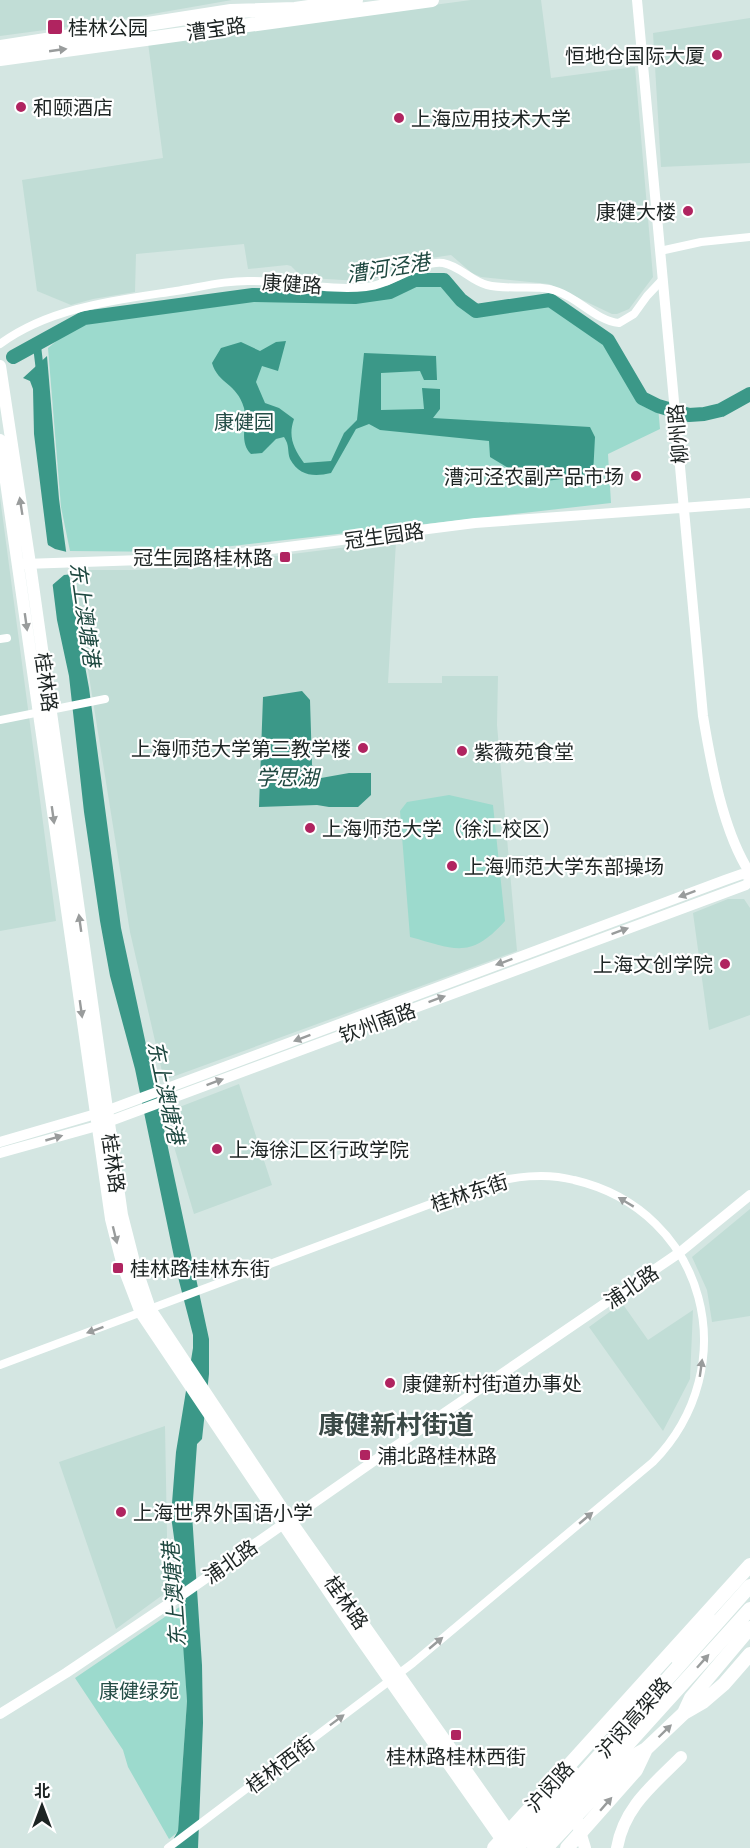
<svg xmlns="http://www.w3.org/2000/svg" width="750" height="1848" font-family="Barlow,'Noto Sans SC',sans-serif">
<rect width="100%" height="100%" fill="#d4e6e2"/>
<path fill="#c1ddd6" d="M0,0H232L112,21L0,36Z
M471,0H541L551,78L635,67L653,277L629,309L617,314H612L549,284L481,277L472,273L451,255L431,258L388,276L359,281L310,278L298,273L291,266L287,265L248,269L244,244L136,254L135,292L93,299L71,305L37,291L22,180L163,158L148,43Z
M750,18V163L661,167L653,33Z
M0,497L56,921L0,931Z
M396,541L388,683H442V676H498L497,725L517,951L164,1080L130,932L72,570H136L203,565Z
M728,899H744L750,908V1015L709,1030L693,913Z
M239,1084L272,1185L194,1214L164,1113Z
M750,1209V1316L712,1322L707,1290L692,1257Z
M622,1303L648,1340L693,1310L690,1379L663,1431L589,1327Z
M165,1426L168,1591L116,1629L59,1462Z"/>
<path fill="#9cdacd" d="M415,280H444L461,300L476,311L550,300L608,340L642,398L658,406L660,429L608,454L611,503L180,552L70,551L61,507L48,348L84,318L253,295L355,297L390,292Z
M449,795L493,805L505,921C470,960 455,949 410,937L400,811L407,802Z
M181,1606L187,1701L178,1832L169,1839L128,1767L123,1750L75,1678Z"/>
<path fill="#3b9888" d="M286,341L278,371L262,366L256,382L265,403L279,408L294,419C288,436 293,448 304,463L331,461L344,433L357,420L364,353L436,356L437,380H424L420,371L381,373V410L424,409L422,388L440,389V409L433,418L590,427L595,437L593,475L538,482L520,475L490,457L489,441L380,430L369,424L356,429L331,473C314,477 299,476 290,459C287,451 290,446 284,437L276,439L262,453L251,454C238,441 248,423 244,408C237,383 218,384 212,363L221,348L241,342L260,351L276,342Z
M47,356L59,499L72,595L89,688L121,928L209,1339V1374L202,1439L197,1444L192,1514L202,1665L203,1723L198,1848H174V1838L178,1831L187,1701L177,1559L171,1516L176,1452L193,1348V1335L179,1281L135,1069L110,976L100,921L84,812L69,676L57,620L34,434L33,389L30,381L23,378Z
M302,691L310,700L312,765L321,778L349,773H371V795L358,807H329L317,805L259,807L263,697Z"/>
<path fill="#d4e6e2" d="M44,537L48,545L55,549L71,553L73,574L64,575L50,587Z"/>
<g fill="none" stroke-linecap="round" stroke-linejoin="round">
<path stroke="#3b9888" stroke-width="8" d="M37,346L40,371"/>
<path stroke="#3b9888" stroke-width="14" d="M13,357L84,318L253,295L355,297L390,292L415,280H444L461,300L476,311L550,300L608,340L642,398L658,406L689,415L704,414L721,410L750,394"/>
<path stroke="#fff" stroke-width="8" d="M660,251L701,242L750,237
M0,344C50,307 117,300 176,291C201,287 227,280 253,281C290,281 329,291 366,287C391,285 421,260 443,263C460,266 471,281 487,285C510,291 537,283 559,292C579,299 597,321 619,323L634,314L647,296L663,279
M0,639L7,638
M0,720L105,699
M0,1365L484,1184C514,1177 544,1172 574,1180C707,1211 746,1367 653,1462L413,1663L168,1848"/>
<path stroke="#fff" stroke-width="10" d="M637,0L703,716C711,764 723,832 750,873
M24,564L201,558L475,523L750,503
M0,1142L106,1111L725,880L742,874L750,876
M0,1153L97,1126L746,885L750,880
M0,1714L66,1673L176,1599L371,1463L679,1253L750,1195"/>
<path stroke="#fff" stroke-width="12" d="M0,366L30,564L122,1215L134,1262L150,1309L290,1520L513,1837
M0,440L111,1219L123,1266L141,1313L358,1635L506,1846
M677,1659L710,1619
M575,1808L578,1825L585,1848
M617,1848C624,1807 653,1785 681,1757"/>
<path stroke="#fff" stroke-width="14" d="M0,47L231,11L295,9L356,0
M0,59L432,0
M684,1713L691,1698L750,1628
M494,1848L750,1565
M506,1848L573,1773
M546,1848L630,1758L646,1749L684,1713L703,1702L724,1684L750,1654
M567,1848L636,1770L646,1749"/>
<path stroke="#fff" stroke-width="14" d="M517,1848L750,1586
M534,1848L750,1609"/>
</g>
<defs><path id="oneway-solid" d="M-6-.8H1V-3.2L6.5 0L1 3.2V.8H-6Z" transform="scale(1.5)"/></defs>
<g fill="#999c9c">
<use href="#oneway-solid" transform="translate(58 50) rotate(-8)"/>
<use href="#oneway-solid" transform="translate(21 506) rotate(-99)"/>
<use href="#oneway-solid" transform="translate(26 622) rotate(82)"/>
<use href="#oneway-solid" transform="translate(53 815) rotate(82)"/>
<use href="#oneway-solid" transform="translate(687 894) rotate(160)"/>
<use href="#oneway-solid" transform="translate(80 923) rotate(-98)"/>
<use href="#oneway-solid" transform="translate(620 931) rotate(-20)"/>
<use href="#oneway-solid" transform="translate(504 962) rotate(160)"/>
<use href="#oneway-solid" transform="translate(437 999) rotate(-20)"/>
<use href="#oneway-solid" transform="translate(81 1009) rotate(82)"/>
<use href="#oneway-solid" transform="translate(302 1038) rotate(159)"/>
<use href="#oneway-solid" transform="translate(215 1082) rotate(-20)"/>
<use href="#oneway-solid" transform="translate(54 1138) rotate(-16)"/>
<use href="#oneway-solid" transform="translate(626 1202) rotate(-149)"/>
<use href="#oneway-solid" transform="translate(115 1235) rotate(76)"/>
<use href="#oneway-solid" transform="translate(95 1330) rotate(160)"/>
<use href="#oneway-solid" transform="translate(701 1368) rotate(-82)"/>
<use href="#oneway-solid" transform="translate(586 1518) rotate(-40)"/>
<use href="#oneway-solid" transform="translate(436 1643) rotate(-40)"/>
<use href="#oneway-solid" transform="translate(703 1661) rotate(-48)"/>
<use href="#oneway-solid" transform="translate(337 1720) rotate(-37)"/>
<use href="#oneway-solid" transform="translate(665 1731) rotate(-44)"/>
<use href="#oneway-solid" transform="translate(606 1804) rotate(-49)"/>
</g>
<g fill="#b02460" stroke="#fff" stroke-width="2">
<rect x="47" y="19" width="16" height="16" rx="3"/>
<circle cx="717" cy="55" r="6"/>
<circle cx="21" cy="107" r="6"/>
<circle cx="399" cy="118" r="6"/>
<circle cx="688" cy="211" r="6"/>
<circle cx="636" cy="476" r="6"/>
<rect x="279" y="551" width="12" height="12" rx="3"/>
<circle cx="363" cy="748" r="6"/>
<circle cx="462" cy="751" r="6"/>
<circle cx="310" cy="828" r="6"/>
<circle cx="452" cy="866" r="6"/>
<circle cx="725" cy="964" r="6"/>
<circle cx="217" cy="1149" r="6"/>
<rect x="112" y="1262" width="12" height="12" rx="3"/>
<circle cx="390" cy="1383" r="6"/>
<rect x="359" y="1449" width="12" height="12" rx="3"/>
<circle cx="121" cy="1512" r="6"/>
<rect x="450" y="1729" width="12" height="12" rx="3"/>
</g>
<g text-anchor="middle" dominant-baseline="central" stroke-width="4.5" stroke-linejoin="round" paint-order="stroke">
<g font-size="20" fill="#1d2423" stroke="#fff" text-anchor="start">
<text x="68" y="27">桂林公园</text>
<text x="705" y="55" text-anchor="end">恒地仓国际大厦</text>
<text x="33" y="107">和颐酒店</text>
<text x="411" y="118">上海应用技术大学</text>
<text x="676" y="211" text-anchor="end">康健大楼</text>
<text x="624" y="476" text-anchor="end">漕河泾农副产品市场</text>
<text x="273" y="557" text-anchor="end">冠生园路桂林路</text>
<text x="351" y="748" text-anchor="end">上海师范大学第三教学楼</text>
<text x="474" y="751">紫薇苑食堂</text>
<text x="322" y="828">上海师范大学（徐汇校区）</text>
<text x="464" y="866">上海师范大学东部操场</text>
<text x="713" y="964" text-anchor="end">上海文创学院</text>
<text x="229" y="1149">上海徐汇区行政学院</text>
<text x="130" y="1268">桂林路桂林东街</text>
<text x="402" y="1383">康健新村街道办事处</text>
<text x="377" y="1455">浦北路桂林路</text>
<text x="133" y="1512">上海世界外国语小学</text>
<text x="456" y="1756" text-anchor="middle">桂林路桂林西街</text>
</g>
<g font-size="20" fill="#1d2423" stroke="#fff">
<text transform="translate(216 28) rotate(-8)">漕宝路</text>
<text transform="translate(292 283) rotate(4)">康健路</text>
<text transform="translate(677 434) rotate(-95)">柳州路</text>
<text transform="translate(384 535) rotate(-8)">冠生园路</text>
<text transform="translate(47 682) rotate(82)">桂林路</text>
<text transform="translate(377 1022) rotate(-20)">钦州南路</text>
<text transform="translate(114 1163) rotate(82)">桂林路</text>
<text transform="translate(469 1192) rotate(-18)">桂林东街</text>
<text transform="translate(631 1286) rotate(-34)">浦北路</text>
<text transform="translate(230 1561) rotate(-35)">浦北路</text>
<text transform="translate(347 1602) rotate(55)">桂林路</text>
<text transform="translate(633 1717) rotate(-48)">沪闵高架路</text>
<text transform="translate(280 1764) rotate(-37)">桂林西街</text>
<text transform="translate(549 1786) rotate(-48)">沪闵路</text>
</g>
<g font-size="20" fill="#254e47" stroke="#fff">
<text x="244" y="421">康健园</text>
<text x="139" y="1690">康健绿苑</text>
</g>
<g font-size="21" font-style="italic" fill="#1e4840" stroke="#fff">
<text transform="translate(388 267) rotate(-9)">漕河泾港</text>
<text transform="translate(86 614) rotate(82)">东上澳塘港</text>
<text x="287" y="776">学思湖</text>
<text transform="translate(167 1092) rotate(78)">东上澳塘港</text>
<text transform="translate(173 1595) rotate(-94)">东上澳塘港</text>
</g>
<g font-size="26" font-weight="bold" fill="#3b4a47" stroke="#fff">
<text x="396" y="1423">康健新村街道</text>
</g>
</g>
<g transform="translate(42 1806)" stroke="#ffffff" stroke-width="4.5" paint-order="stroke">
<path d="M0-4.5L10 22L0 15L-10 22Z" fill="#1d2423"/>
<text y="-9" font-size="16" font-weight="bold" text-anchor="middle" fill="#1d2423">北</text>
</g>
</svg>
